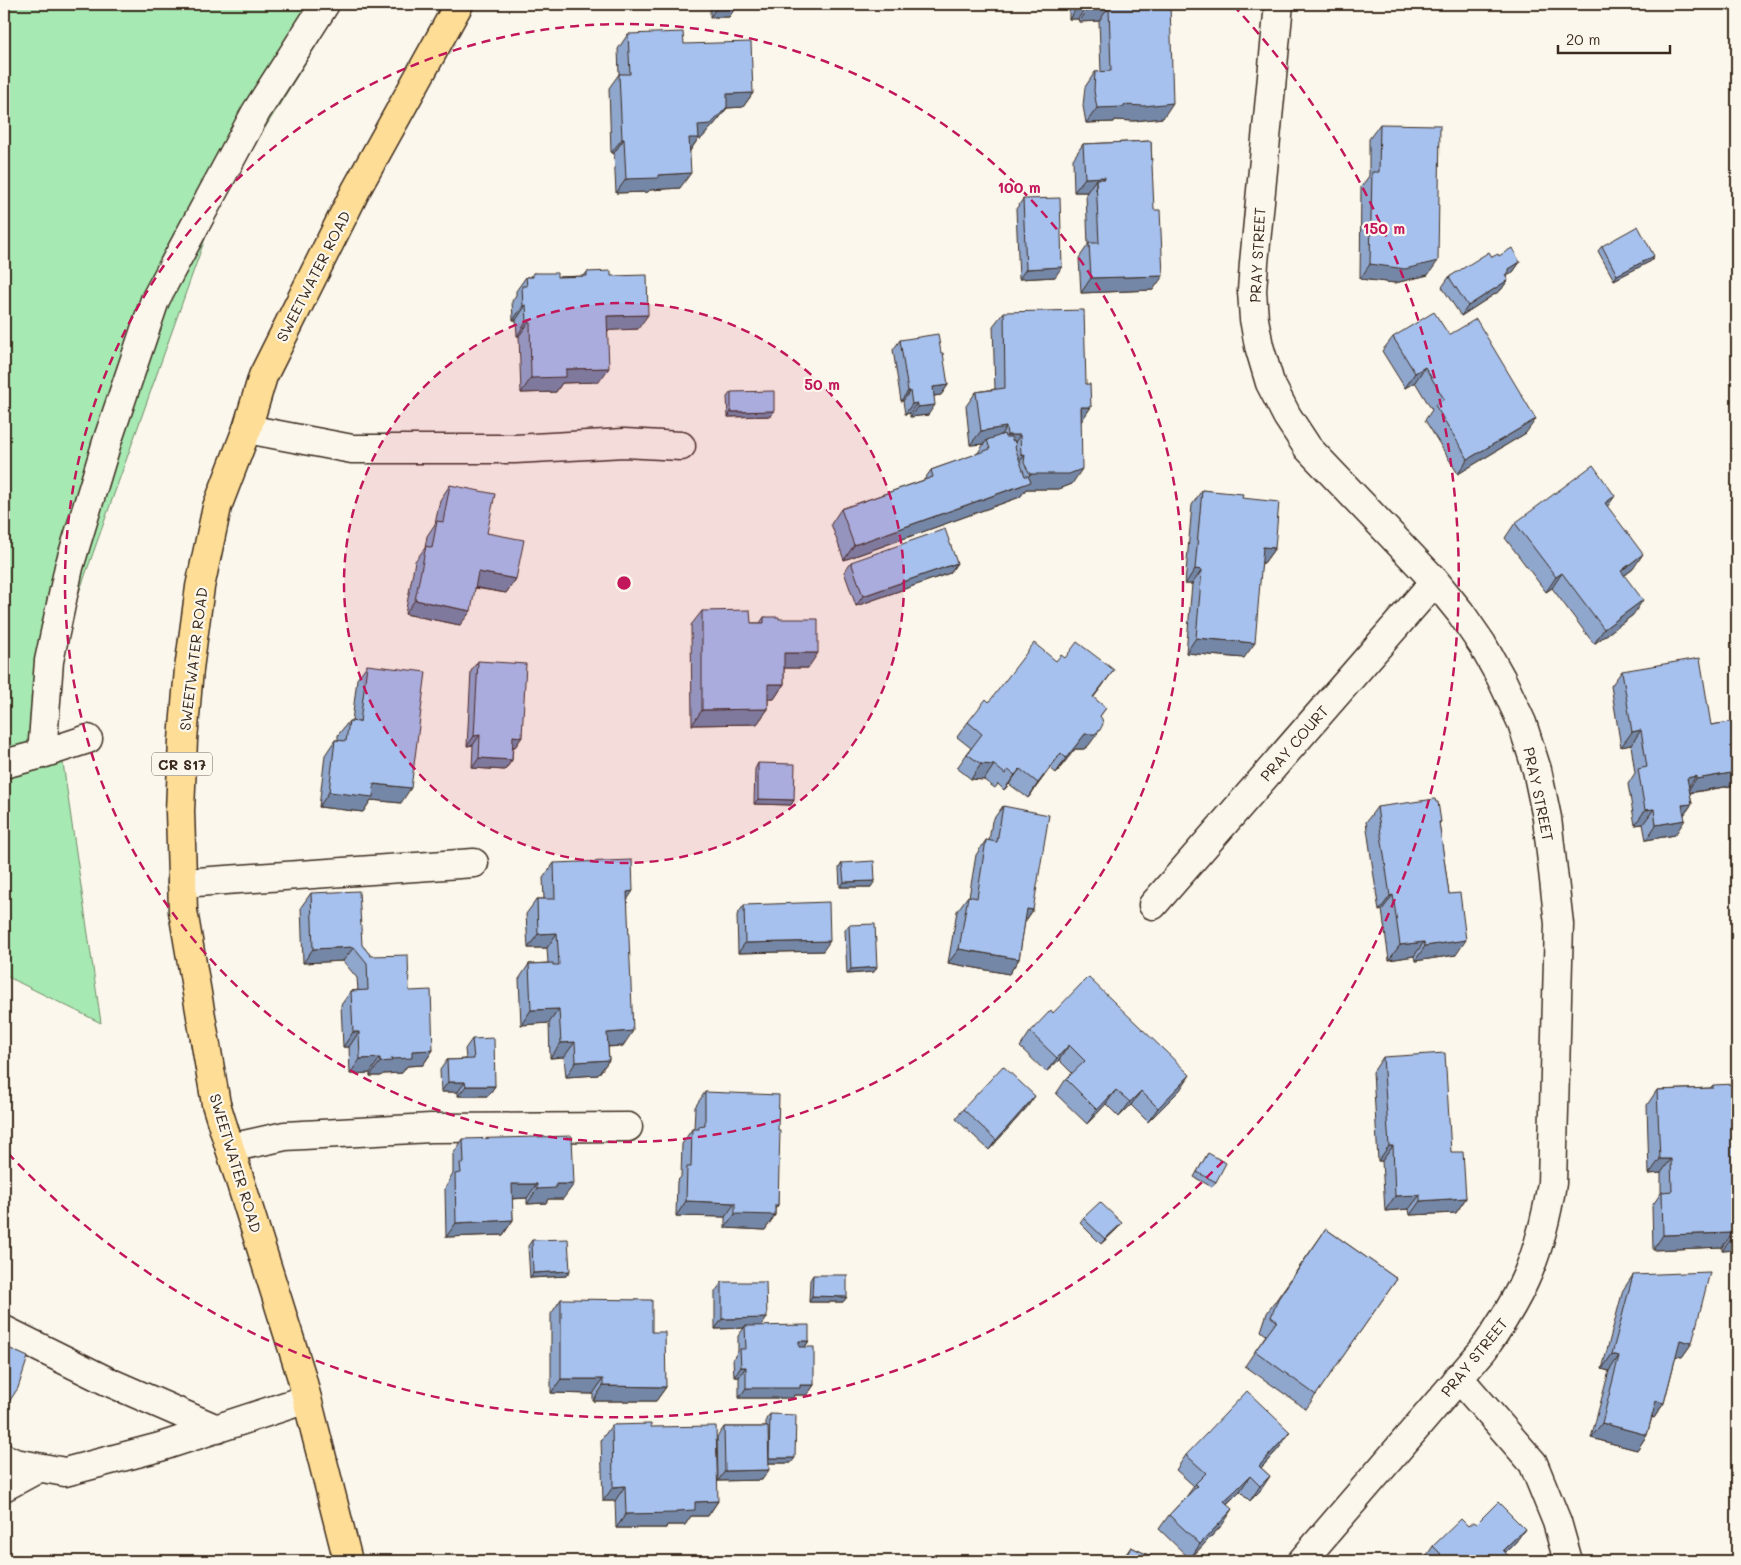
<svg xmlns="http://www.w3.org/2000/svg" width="1741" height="1565" font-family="Mali,sans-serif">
<rect width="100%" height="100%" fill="#fbf7ec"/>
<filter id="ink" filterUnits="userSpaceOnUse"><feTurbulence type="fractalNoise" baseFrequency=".02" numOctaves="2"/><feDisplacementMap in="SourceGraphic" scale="10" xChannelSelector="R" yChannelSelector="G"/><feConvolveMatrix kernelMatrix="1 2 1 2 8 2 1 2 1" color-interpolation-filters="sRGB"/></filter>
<g filter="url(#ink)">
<path fill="#a7e9b2" stroke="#718a68" d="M4,4H342L217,205L50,674L101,1023L4,975Z"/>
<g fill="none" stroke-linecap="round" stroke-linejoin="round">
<g stroke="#3b2a1e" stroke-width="31">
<path id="minor" d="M1279,4L1254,263L1252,291L1254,319L1259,346L1270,383L1287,416L1308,448L1435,581L1460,612L1482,644L1501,678L1522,723L1537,770L1547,818L1559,924L1552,1183C1541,1252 1524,1293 1483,1350L1302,1561
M247,429L352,449H515L624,443L681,446
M42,754L49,661L69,567L107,442L155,300L256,112L325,4
M4,764L42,754L88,739
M182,883L474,863
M1153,905L1435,581
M230,1148L285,1136L431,1128L628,1127
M4,1330L109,1382L217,1429
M1458,1377L1533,1463L1557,1522L1568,1561
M4,1458L15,1463L65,1472L160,1447L307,1399
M4,1487L39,1468"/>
</g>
<g stroke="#3b2a1e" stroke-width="31">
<path id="major" d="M348,1561L301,1375L216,1104L183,911L180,811L183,740L189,669L200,587L217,507L247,429L263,376L356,190L459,4"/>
</g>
<use href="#minor" stroke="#fbf7ec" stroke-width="28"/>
<use href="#major" stroke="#fedd96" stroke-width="28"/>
</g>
<path fill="#8fa6cd" stroke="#3b2a1e" d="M710,4H738L729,17H710Z
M1071,4H1170L1163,118L1134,121L1115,120L1114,122L1086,123L1083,106L1085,87L1095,72H1101L1099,21L1079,22L1078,19H1069V6Z
M628,34L684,44L753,93L743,107L727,108L717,121L701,139H698L690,151L680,188L650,190L648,192L616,193L614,153H611L609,88L619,74L618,49Z
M1380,124L1428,275L1395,283L1360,279L1361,187L1369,176V139Z
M1151,141L1153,290L1081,293L1079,258L1088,245L1086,194L1087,192H1074L1073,159L1083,144Z
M1023,199L1055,277L1019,279L1016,209Z
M1602,246L1651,261L1614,280L1598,251Z
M1499,256L1520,262L1513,272L1506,277L1508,280L1501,290L1461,316L1442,287L1449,277L1492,257Z
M587,272L611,276L638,329L608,330L599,382L562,383L556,392L521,393L519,336H517L516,320H513L512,301L516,295V291L526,277H531L533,273L557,277L584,276Z
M1004,312L1086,384L1091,407L1081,421L1072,484L1059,489H1026L1020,497L844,560L831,524L841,509L924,480L931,470L977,454L984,444L970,445L966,406L976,392L995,389L993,326Z
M1449,335L1526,433L1458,474L1425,420L1432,410L1415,382L1405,388L1382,351L1393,337Z
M900,340L941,353L948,385L941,395L934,396L928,415L910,417V413L905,414L903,401H901L893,350Z
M731,392L771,416L728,417L727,397Z
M450,485L487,533L516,579L506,593L475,588L460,625L405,614L415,561L425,548L427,536L435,524L440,500Z
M1202,490L1242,498L1275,548L1264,563H1262L1244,658L1186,653L1192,584H1185L1192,505Z
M1607,507L1633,569L1624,576L1633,615L1594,644L1552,588L1546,592L1505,538L1515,523Z
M851,562L957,563L950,573L856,606L844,572Z
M702,611L751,623H760L764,617L779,619L808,668H784V684L774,699H768V709L757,724L692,725L691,625Z
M478,661L522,737L515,747H513L512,760L505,770L472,768L473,745L467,746L471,671Z
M1056,661L1103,685L1093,698L1106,708L1100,716L1089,745L1084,749H1075L1056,773L1050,768L1028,798L1009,784L1004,790L998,784L995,788L984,780L971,779L957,768L971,748L957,737L968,722L989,702Z
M367,665L401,803L371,800L363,812L319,807L325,755L335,740H338V735L349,721H352L357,679Z
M1622,671L1711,725L1737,721V785L1690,793L1692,804L1684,815L1675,835L1646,840L1643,824L1635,825L1628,784L1635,773L1631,745L1621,747L1611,686Z
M758,763L794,800L791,805L754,804L755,769Z
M1003,806L1033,910L1025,921L1019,959L1009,974L948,963L957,911L968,896L969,897L976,855L986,840L989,841L992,821Z
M1377,807L1441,822L1439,824L1449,894L1456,955L1415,961L1414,956L1389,960L1382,910L1379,911L1366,822Z
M554,863L627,901L623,1046L608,1047L609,1060L598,1075L566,1077L564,1057L550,1058L549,1023L521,1025L519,979L529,964L548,963L547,948H528L526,914L537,899H544L543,878Z
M842,863L871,887H840L839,868Z
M311,893L362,945L371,956L409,991L433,1050L423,1065L407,1066L402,1073L383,1074L381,1076H370V1073L350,1074L349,1047H343L341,1005L351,991L358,990L357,978L343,961L303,963L301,907Z
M744,905L823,951L738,953L737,915Z
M849,925L874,972L847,974L845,930Z
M1053,1013L1180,1090L1148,1122L1131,1105L1119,1117L1106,1104L1087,1124L1056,1094L1066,1079L1072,1073L1059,1060L1046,1072L1020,1047L1030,1032Z
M472,1039L495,1086L488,1096H458V1092H441L440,1070L447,1060L466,1059L465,1049Z
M1383,1057L1451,1152L1466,1198L1456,1213L1410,1215L1409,1209L1385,1211L1382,1161H1378L1373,1072Z
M1713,1085L1736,1118H1737V1250L1722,1251V1247L1653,1250L1652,1206L1661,1193V1173L1649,1174L1647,1105L1657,1090L1710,1088Z
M705,1092L778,1130V1205L775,1209V1215L765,1230L725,1228V1217L676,1216L677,1181L681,1177L682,1144L692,1129H694L695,1107Z
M1028,1106L989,1150L956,1119L963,1109Z
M463,1139L563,1199H548L546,1203L527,1204V1198L512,1199L513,1220L503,1235L446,1237L445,1188L450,1180V1178L453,1173V1154Z
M1208,1153L1216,1182L1212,1187L1194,1177Z
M1083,1218L1118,1228L1101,1244L1080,1223Z
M1326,1229L1397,1279L1306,1409L1245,1366L1266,1335L1261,1331L1267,1313Z
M532,1240L570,1271L566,1276L530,1278L528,1246Z
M813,1275L847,1297L843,1302H809L810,1280Z
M1633,1275L1692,1343L1682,1357L1676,1356L1664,1403L1654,1418L1652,1417L1647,1435L1637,1450L1591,1438L1609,1371L1602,1369L1623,1290Z
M722,1282L762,1326L809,1341L805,1347L814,1385L807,1395H794L793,1398H739V1377H734L733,1359L738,1351V1336L744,1328L715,1329V1292Z
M561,1299L652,1332L666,1387L656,1401H593V1394L551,1393V1314Z
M770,1414L791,1463H769L762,1480L718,1481L717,1437L724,1427H766V1419Z
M612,1425L651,1427L718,1501L708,1516H691L685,1525H667L666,1528H616L615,1501H603L601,1440Z
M1290,1432L1280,1447L1261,1468L1270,1476L1260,1491L1250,1501L1240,1491L1227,1504L1223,1524L1190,1559L1159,1529L1169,1515L1186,1497L1194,1486L1176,1470L1186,1455Z
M1476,1524L1525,1529L1515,1543L1505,1553L1513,1561H1423L1433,1546L1468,1526Z
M1131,1547L1161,1561H1121Z"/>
<path fill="#7487a7" stroke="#3b2a1e" d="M719,4H738L729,17H710Z
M1088,4L1078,19H1069L1079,5Z
M1109,7L1099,21L1079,22L1089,8Z
M753,93L743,107L727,108L717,121L701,139H698L688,153H679L698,125L727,94Z
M1173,103L1163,118L1134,121L1115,120L1114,122L1086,123L1097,108L1124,105Z
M622,139H624L614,153H611Z
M691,173L680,188L650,190L648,192L616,193L626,179L658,175Z
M1105,177L1096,190V179L1087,192H1074L1085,178Z
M1654,256L1651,261L1614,280L1617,275Z
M1438,261L1428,275L1395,283L1360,279L1370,264Z
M1520,262L1513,272L1506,276L1502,282L1498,285L1509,269Z
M1062,267L1055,277L1019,279L1026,269Z
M1163,276L1153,290L1081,293L1091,278Z
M1508,280L1501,290L1461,316L1468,306Z
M526,305L516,320H513L523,306Z
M648,315L638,329L597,331L607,316Z
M527,321H530L519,336H517Z
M1425,367L1415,382L1405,388L1415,373Z
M609,368L599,382L562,383L556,392L521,393L531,378L566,369Z
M948,385L941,395L926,397L933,387Z
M908,391H910L903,401H901Z
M917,403L910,413L905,414L912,404Z
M935,405L928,415L910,417L917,407Z
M1081,407H1091L1081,422Z
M774,411L771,416L728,417L731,412Z
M1536,419L1526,433L1458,474L1468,459Z
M1006,427L996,442L987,440L984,444L970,445L981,431Z
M1007,435H1020L1010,450H997Z
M1021,455H1025L1014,470L1011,469Z
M1082,469L1072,484L1059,489H1026L1020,497L844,560L854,545L1023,485L1030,474Z
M1615,496L1605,510V503Z
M1263,547L1275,548L1264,563L1253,562Z
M1643,554L1633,569L1610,586L1621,571Z
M957,563L950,573L856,606L863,596Z
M1195,569L1202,570L1192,584H1185Z
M478,572L516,579L506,593L468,586Z
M1562,573L1552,588L1546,592L1556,577Z
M415,600L471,611L460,625L405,614Z
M1643,600L1633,615L1594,644L1604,629Z
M1196,638L1255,643L1244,658L1186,653Z
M784,653H818L808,668H774Z
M1114,670L1103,685L1082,712L1093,697Z
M768,684H784L774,699H757Z
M768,709L757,724L692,725L702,710Z
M1100,730L1089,745L1084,749H1075L1056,773L1066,758L1085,734Z
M1641,730L1631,745L1621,747L1632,732Z
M480,735L473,745L467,746L474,736Z
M513,736L522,737L515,747L506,746Z
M1061,753L1028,798L1038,783Z
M479,758L512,760L505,770L472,768Z
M981,764L994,765L984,780L971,779Z
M1020,769L1009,784L1004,790L1015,775Z
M1737,772V785L1686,793L1696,779Z
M1696,776L1686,791L1687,778Z
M374,784L411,788L401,803L371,800L363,812L319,807L329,792Z
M758,799L794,800L791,805L754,804Z
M1692,804L1681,818L1682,805Z
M1654,809L1643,824L1635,825L1645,810Z
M1685,820L1675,835L1646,840L1656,825Z
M875,881L871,887H840L844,882Z
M633,891L623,906L627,892Z
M1393,895L1382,910L1379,911L1390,896Z
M1027,909L1033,910L1023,925Z
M557,933L547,948H528L538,934Z
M1466,940L1456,955L1415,961L1425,946Z
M830,941L823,951L738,953L745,943Z
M1424,942L1414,956L1389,960L1400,945Z
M354,947L343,961L303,963L313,949Z
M959,949L1019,959L1009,974L948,963Z
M877,967L874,972L847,974L851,969Z
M559,1009L549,1023L521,1025L531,1010Z
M633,1031L623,1046L597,1047L607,1033Z
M353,1032H359L349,1047H343Z
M575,1042L564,1057L550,1058L561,1043Z
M1069,1045L1059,1060L1046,1072L1057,1058Z
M433,1050L423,1065L407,1066L402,1073L383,1074L381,1076H370L380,1062L391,1059L412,1051Z
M380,1058L370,1073L350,1074L360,1059Z
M609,1060L598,1075L566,1077L576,1062Z
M1190,1075L1180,1090L1148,1122L1158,1108Z
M448,1082H465L458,1092H441Z
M466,1086H495L488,1096H458Z
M1116,1090L1106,1104L1087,1124L1097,1110Z
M1141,1091L1131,1105L1119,1117L1130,1102Z
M1035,1096L1028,1106L989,1150L996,1140Z
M1389,1146H1393L1382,1161H1378Z
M1660,1159H1671L1661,1173L1649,1174Z
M512,1184H537L527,1198L502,1199Z
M556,1184H574L563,1199H548L546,1203L527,1204L537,1189Z
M1420,1195L1409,1209L1385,1211L1395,1196Z
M1466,1198L1456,1213L1410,1215L1420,1201Z
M686,1201L735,1203L725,1217L676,1216Z
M775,1205H778L771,1215H775L765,1230L725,1228L735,1214Z
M513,1220L503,1235L446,1237L456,1223Z
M1122,1223L1118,1228L1101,1244L1105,1239Z
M1733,1233L1722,1247L1653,1250L1663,1235Z
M1733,1236H1737V1250L1722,1251Z
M570,1271L566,1276L530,1278L533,1273Z
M812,1296L847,1297L843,1302H809Z
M767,1318L760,1328L745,1326L744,1328L715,1329L722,1319Z
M1680,1340L1692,1343L1682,1357L1670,1355Z
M799,1341H809L802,1351H792Z
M1612,1354L1619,1356L1609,1371L1602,1369Z
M741,1367H746L739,1377H734Z
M561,1379H603L593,1394L551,1393Z
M800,1385H814L807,1395H794L793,1398H739L746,1388Z
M603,1386L666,1387L656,1401H593Z
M1656,1401L1664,1403L1654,1418L1646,1415Z
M1602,1423L1647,1435L1637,1450L1591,1438Z
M1290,1432L1280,1447L1252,1478L1259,1466Z
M768,1458H795L791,1463H765Z
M769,1470L762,1480L718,1481L725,1471Z
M1250,1476L1240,1491L1214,1516L1224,1501Z
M1270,1476L1260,1491L1250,1501L1260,1486Z
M625,1486L615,1501H603L613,1487Z
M718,1501L708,1516H691L685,1525H667L666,1528H616L626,1514L676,1511L695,1502Z
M1233,1509L1223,1524L1190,1559L1200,1544Z
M1525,1529L1515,1543L1496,1561L1503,1550Z"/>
<path fill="#a6c1ee" stroke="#3b2a1e" d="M1079,4H1170L1173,103L1144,106L1124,105V107L1097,108L1094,91L1095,72L1111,71L1109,7L1089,8L1088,4L1079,5Z
M683,32L684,44L751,42L753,93L727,94V107L711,124L698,125L699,138H689L691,173L658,175V178L626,179L624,139H622L619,74H630L628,34Z
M1380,124L1440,125L1438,261L1405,269L1370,264L1372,172H1379Z
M1151,141L1154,210H1160L1163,276L1091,278L1089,243H1099L1096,179H1105V177L1085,178L1083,144Z
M1060,198L1062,267L1026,269L1023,199Z
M1638,226L1654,256L1617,275L1602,246Z
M1512,248L1520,262L1509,269V272L1505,275L1508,280L1468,306L1449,277L1489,252L1492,257L1498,254L1499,256Z
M611,271V276L647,275L648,315L607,316L609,368L566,369V377L531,378L530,321H527L526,305L523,306L522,286H527L526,277H533V273H557V277L587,276V272Z
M1084,310L1086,384H1090L1091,407H1081L1082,469L1069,474H1030L1024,463L1025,455H1021L1020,435H1007L1006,427L981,431L976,392L1005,388L1004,312Z
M1434,312L1449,335L1476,319L1536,419L1468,459L1435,405L1444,399L1425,367L1415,373L1393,337Z
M938,334L941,353H943L948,385L933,387L935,405L917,407V403L912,404L910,391H908L900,340Z
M774,391V411L731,412V392Z
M1004,434L1005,437H1011L1012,441L1014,440L1016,446L1015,447L1025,476H1028L1031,482L854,545L841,509L933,477L931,470L990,449L987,440Z
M1593,465L1615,496L1605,503L1643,554L1621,571L1643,600L1604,629L1562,573L1556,577L1515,523Z
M450,485L495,494L487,533L524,540L516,579L478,572L471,611L415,600L426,546L432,548L437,521L443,522Z
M1202,490L1243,494L1242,498L1279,502L1275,548L1263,547L1255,643L1196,638L1202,570L1195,569Z
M945,529L957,563L863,596L851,562Z
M750,610L751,623H764V617H779V619H818V653H784V684H768V709L702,710V611Z
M1077,642L1114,670L1093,697L1106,708L1100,716L1102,719L1103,724L1100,730L1095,734H1085L1066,758L1061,753L1038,783L1020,769L1015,775L1008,770L1005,774L994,765L981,764L967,754L982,734L968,722L986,699L989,702L1034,643L1056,661L1061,655L1065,658Z
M1700,658L1711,725L1737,721V772L1696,779V776L1687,778L1692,804L1682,805L1685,820L1656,825L1654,809L1645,810L1638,769L1647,767L1641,730L1632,732L1622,671Z
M478,661L526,664L522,737L513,736L512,760L479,758L480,735L474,736Z
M367,665L426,672L411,788L374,784L373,797L329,792L335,740L346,741L349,721L360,722Z
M758,763L795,764L794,800L758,799Z
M1435,799L1436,802H1438L1441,822H1439L1449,894L1460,893L1466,940L1425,946L1424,942L1400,945L1393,895L1390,896L1377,807Z
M1003,806L1049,815L1033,910L1027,909L1019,959L959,949L968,896L977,898L986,840L997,842Z
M632,860L633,891L627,892L633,1031L607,1033L609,1060L576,1062L575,1042L561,1043L559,1009L531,1010L529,964L553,963V965H559L557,933L538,934L537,899H555L554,863Z
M874,861L875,881L844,882L842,863Z
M359,891L362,945L371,956L408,955L409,991L431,990L433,1050L412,1051V1058L391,1059L392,1061L380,1062V1058L360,1059L359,1032H353L351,991L368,990L367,963L354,947L313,949L311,893Z
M829,902L830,941L745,943L744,905Z
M875,924L877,967L851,969L849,925Z
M1088,977L1190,1075L1158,1108L1141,1091L1130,1102L1116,1090L1097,1110L1066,1079L1085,1061L1069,1045L1057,1058L1030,1032L1051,1010L1053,1013Z
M494,1038L495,1086H466L465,1082H448L447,1060L474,1059L472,1039Z
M1445,1053L1451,1152H1463L1466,1198L1420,1201V1195L1395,1196L1393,1146H1389L1383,1057Z
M1003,1066L1035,1096L996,1140L963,1109Z
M1735,1084L1736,1118H1737V1236H1733V1233L1663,1235L1662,1192L1672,1191L1671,1159H1660L1657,1090L1713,1088V1085Z
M705,1092L779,1095L778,1130H780L778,1205H775V1215L735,1214V1203L686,1201L687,1167H691L692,1129H699V1126L705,1125Z
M572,1136L574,1184H556V1188L537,1189V1184H512L513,1220L456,1223L455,1174L461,1173L460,1163H464L463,1139Z
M1208,1153L1226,1163L1216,1182L1197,1172Z
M1100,1202L1122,1223L1105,1239L1083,1218Z
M1326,1229L1397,1279L1316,1395L1255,1351L1277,1321L1271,1317L1278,1299Z
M568,1239L570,1271L533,1273L532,1240Z
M1710,1272L1692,1343L1680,1340L1664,1403L1656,1401L1647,1435L1602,1423L1619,1356L1612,1354L1633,1275Z
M813,1275H847V1297L812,1296Z
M722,1282H766L767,1318L722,1319Z
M561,1299L652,1300V1332H665L666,1387L603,1386V1379H561Z
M809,1325V1341H799V1347H814V1385H800V1388H746V1367H741L740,1349H746L745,1326Z
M4,1346L28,1357L18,1388L7,1405L4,1403Z
M1247,1391L1290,1432L1259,1466L1270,1476L1260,1486L1250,1476L1236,1490L1224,1501L1233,1509L1200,1544L1169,1515L1197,1486L1195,1484L1206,1473L1186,1455Z
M770,1414L796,1415L795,1458H769Z
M651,1424V1427L716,1426L718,1501L695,1502V1510L676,1511V1513L626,1514L625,1486L613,1487L612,1425Z
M724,1427H768L769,1470L725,1471Z
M1498,1502L1525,1529L1503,1550L1513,1561H1439L1436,1558L1441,1554L1433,1546L1461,1519L1468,1526L1473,1522L1476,1524Z
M1131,1547L1161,1561H1124Z"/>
</g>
<circle cx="624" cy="583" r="280" fill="#c2185b" fill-opacity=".12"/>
<g fill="none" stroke="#c2185b" stroke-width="2.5" stroke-dasharray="9 6">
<circle cx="624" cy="583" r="280"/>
<circle cx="624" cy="583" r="559"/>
<path d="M1233 5A839 839 0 1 1 5 1150"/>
</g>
<g text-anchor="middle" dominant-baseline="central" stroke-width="4.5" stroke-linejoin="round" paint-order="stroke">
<rect fill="#fbf7ec" stroke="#75685c" stroke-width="1" x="152" y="752.5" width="60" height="23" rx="4"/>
<g font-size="14" font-weight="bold" fill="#3b2a1e">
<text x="182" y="764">CR S17</text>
</g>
<g font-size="15" fill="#3b2a1e" stroke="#fbf7ec">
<text transform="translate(1257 255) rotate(-87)">PRAY STREET</text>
<text transform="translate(313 276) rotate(-63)">SWEETWATER ROAD</text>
<text transform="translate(193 659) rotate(-83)">SWEETWATER ROAD</text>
<text transform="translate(1294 743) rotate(-49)">PRAY COURT</text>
<text transform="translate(1539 794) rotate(78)">PRAY STREET</text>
<text transform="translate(236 1163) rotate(73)">SWEETWATER ROAD</text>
<text transform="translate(1474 1357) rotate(-51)">PRAY STREET</text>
</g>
</g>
<circle cx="624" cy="583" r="8" fill="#c2185b" stroke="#fbf7ec" stroke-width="2.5"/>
<g font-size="15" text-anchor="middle" font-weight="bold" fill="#c2185b" stroke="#fbf7ec" stroke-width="4.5" stroke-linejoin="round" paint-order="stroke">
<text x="1019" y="193">100 m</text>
<text x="1384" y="234">150 m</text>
<text x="822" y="390">50 m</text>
</g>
<rect width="1741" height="1565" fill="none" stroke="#fbf7ec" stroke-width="20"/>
<rect x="10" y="10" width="1721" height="1545" fill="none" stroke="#3b2a1e" stroke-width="2" filter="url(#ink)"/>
<path d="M1558 45v8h112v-8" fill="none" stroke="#3b2a1e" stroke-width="2.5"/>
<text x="1566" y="45" font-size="15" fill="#3b2a1e" stroke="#fbf7ec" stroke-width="4" paint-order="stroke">20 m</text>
</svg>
